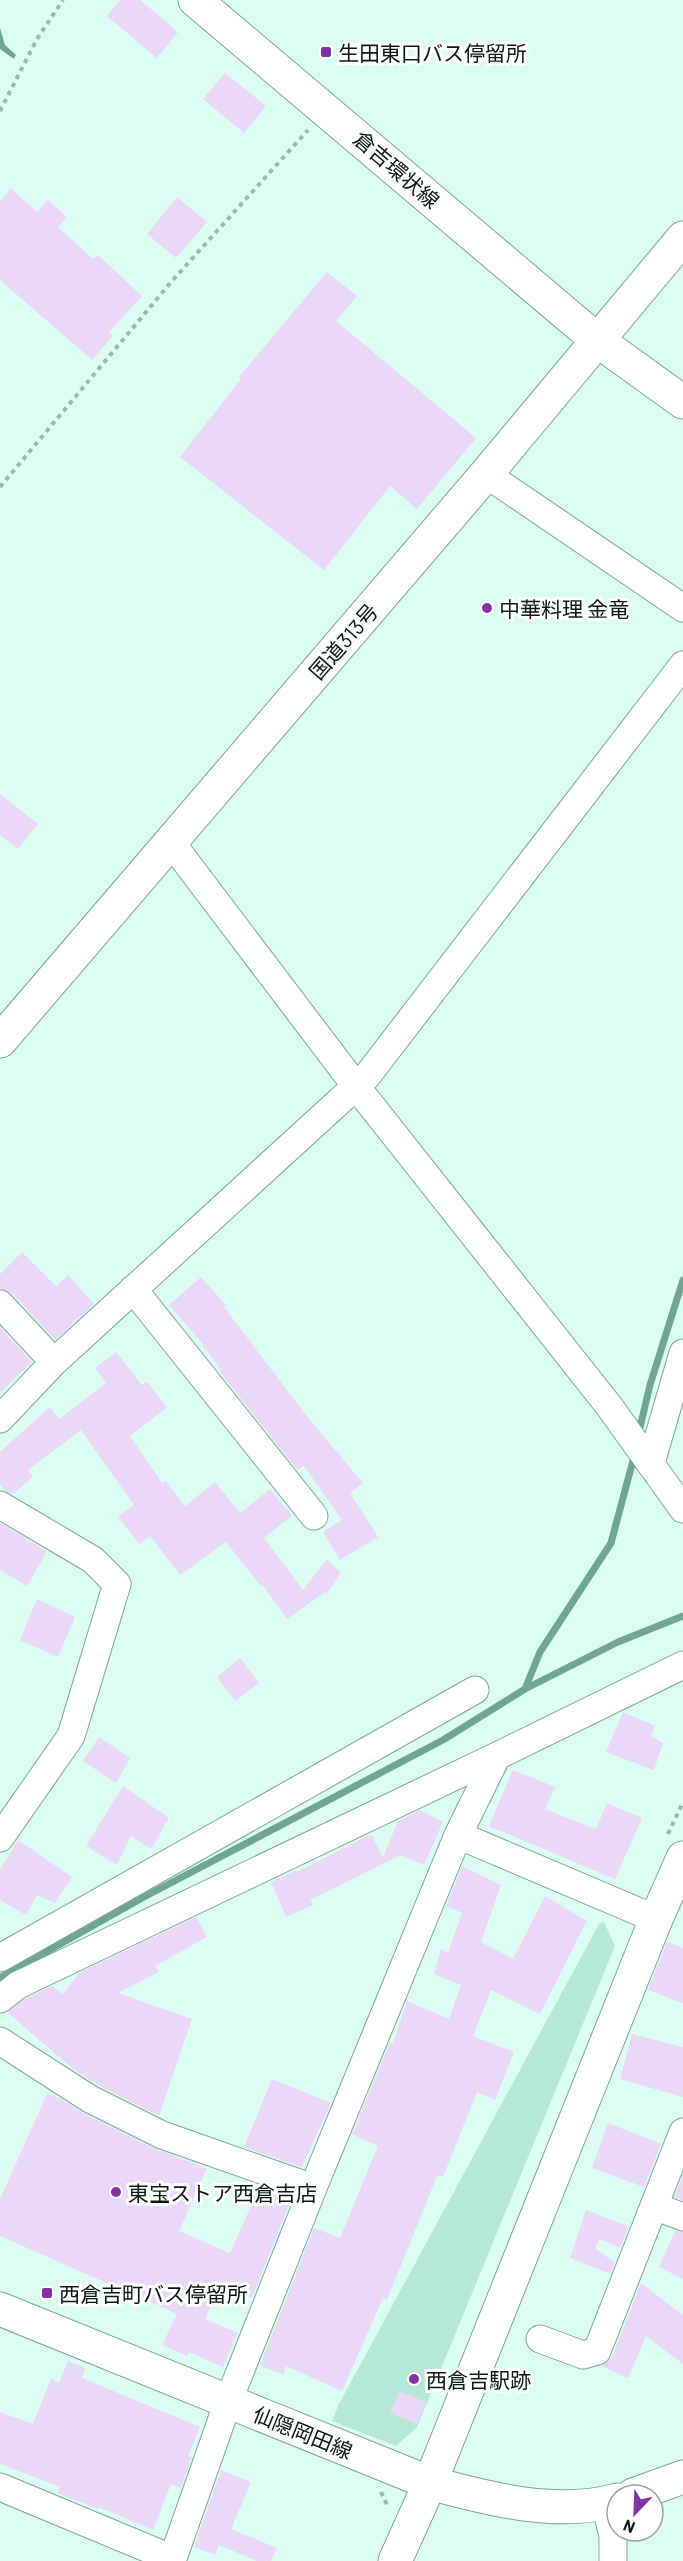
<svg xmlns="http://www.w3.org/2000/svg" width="683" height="2561" font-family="Barlow,'Noto Sans JP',sans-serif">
<rect width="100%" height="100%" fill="#dcfef2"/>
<path fill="#b6e8d6" d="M604,1922L615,1946L417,2427L396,2446L332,2421L339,2404L599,1924Z"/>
<path fill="#6fa693" d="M0,28L5,45L16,55L14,59L0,49Z"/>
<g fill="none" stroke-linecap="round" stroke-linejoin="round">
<path stroke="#6fa693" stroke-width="7" d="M638,1436L650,1385L683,1280
M525,1689L540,1652L611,1543L635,1453
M0,1978L144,1897L443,1740L525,1689L618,1642L683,1616"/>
</g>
<path fill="#ebd7f7" d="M120,0H140L178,32L157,58L107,16Z
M225,73L266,106L244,133L203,99Z
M11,189L37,212L48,200L67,217L58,227L93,259L98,255L142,296L109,332L113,336L92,360L0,280V201Z
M177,197L207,222L176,258L147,234Z
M327,272L357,296L336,321L476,438L417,509L390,486L324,570L180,457L241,379L239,377Z
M0,794L38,824L18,849L0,835Z
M22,1252L56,1286L68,1275L94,1304L55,1340L12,1293L0,1289V1274Z
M201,1277L226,1305L224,1307L305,1414L363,1483L350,1493L378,1537L340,1560L323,1532L342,1520L304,1466L298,1470L290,1461L219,1371L221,1370L198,1338L169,1305Z
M0,1327L32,1362L0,1393Z
M116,1352L142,1385L147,1382L167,1407L130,1436L162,1483L166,1481L185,1506L215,1482L240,1513L270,1489L292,1516L264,1538L303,1590L327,1559L341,1573L327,1593L325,1592L287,1619L262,1584L260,1585L226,1542L180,1575L150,1536L139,1544L118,1517L134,1505L81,1430L28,1470L33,1477L13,1494L5,1491L0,1484V1452L50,1407L59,1419L106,1383L95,1368Z
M0,1523L47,1551L27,1586L0,1570Z
M37,1599L75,1617L58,1657L20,1640Z
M240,1658L259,1683L235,1701L217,1677Z
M623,1712L655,1726L651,1736L663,1743L654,1770L606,1752Z
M99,1737L130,1758L116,1783L83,1761Z
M513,1770L555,1787L545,1809L596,1829L607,1803L642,1818L615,1879L489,1826Z
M123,1786L169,1818L151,1849L131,1836L117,1865L86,1846Z
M420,1810L443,1822L424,1865L401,1855L310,1900L313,1905L286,1917L271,1882L296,1870L297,1872L371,1834L383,1857L398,1821Z
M18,1840L72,1877L55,1903L37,1895L26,1915L0,1900V1870Z
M462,1866L501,1885L481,1942L513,1959L545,1896L587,1921L540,2014L491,1990L473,2036L514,2052L495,2100L477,2092L443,2177L437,2176L387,2300L383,2298L342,2391L286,2366L283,2375L260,2365L314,2228L340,2238L378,2146L352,2134L390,2042L393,2044L407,2001L449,2019L461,1985L434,1974L441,1949L448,1953L462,1913L446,1906Z
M196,1917L207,1937L155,1966L159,1972L118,1993L192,2019L159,2116L98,2085L73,2069L7,2012L26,1998L52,1986L63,1994L79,1973Z
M667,1942L683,1948V2003L648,1990Z
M632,2034L683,2047V2097L620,2079Z
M272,2079L331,2103L302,2167L244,2147Z
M47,2094L59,2098L83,2113L155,2149L207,2168L179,2231L230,2253L260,2186L292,2197L252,2298L221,2284L205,2319L238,2333L223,2367L189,2352L187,2356L162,2345L177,2314L0,2236V2199Z
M608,2123L661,2144L644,2187L592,2168Z
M683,2175V2200L674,2197Z
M586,2210L629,2227L620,2248L600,2239L595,2248L615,2263L610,2274L570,2258Z
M675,2231L683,2232V2279L659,2267Z
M641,2283L683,2315V2364L646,2336L628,2378L601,2366L612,2357Z
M68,2361L85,2368L82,2378L200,2427L188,2456L192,2457L181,2488L171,2484L153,2530L99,2507L98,2509L57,2493L60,2487L0,2464V2412L33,2424L51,2379L59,2383Z
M399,2391L426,2402L417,2424L390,2413Z
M221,2470L251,2482L231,2529L277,2548L271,2561H257L219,2545L215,2555L194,2547Z"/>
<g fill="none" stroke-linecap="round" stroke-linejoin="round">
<g stroke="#7ba395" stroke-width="29">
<path id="minor" d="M486,474L683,608
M170,841L355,1085L609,1406L683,1509
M133,1289L314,1516
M0,1304L54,1362
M0,1419L54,1362L367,1076L683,665
M651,1463L683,1353
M0,1505L93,1560L117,1584L71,1736L0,1838
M458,1835L656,1919
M0,1958L475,1690
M0,1999L18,1985L497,1756
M0,2041L90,2099L162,2135L313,2188
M654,2206L683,2217
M540,2339L583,2355L597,2351L683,2132
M0,2487L173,2559
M605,2503L613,2536V2561
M172,2561L228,2402L313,2188L458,1835L497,1756L683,1665"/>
</g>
<g stroke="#7ba395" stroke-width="35">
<path id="tertiary" d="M430,2483L656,1919L683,1858"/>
</g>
<g stroke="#7ba395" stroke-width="35">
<path id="secondary" d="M195,0L597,340L683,402
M0,2309L430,2483C489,2499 556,2517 617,2500
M633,2495L683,2477
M395,2561L430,2483"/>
</g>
<g stroke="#7ba395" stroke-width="35">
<path id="trunk" d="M0,1041L486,474L683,238"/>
</g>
<path stroke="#9bb7ad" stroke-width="4" stroke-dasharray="4.5 4.5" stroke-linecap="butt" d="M0,111L37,39L63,0
M0,487L172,281L308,130
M668,1834L683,1802
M381,2492L388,2507"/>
<use href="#minor" stroke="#fff" stroke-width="27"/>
<use href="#tertiary" stroke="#fff" stroke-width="33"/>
<use href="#secondary" stroke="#fff" stroke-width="33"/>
<use href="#trunk" stroke="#fff" stroke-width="33"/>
</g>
<g fill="#8033a4" stroke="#fff" stroke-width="2">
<rect x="320" y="46" width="12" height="12" rx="3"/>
<circle cx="487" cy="608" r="6"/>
<circle cx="116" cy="2192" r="6"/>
<rect x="41" y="2287" width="12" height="12" rx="3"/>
<circle cx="414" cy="2379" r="6"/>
</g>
<g text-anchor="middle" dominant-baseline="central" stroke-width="6" stroke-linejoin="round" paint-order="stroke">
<g font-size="21" fill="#071712" stroke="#fff" text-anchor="start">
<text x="338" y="52">生田東口バス停留所</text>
<text x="499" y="608">中華料理 金竜</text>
<text x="128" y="2192">東宝ストア西倉吉店</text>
<text x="59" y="2293">西倉吉町バス停留所</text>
<text x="426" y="2379">西倉吉駅跡</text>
</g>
<g font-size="21" fill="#071712" stroke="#fff">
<text transform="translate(397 169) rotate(41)">倉吉環状線</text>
<text transform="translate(343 641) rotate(-49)">国道313号</text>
<text transform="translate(303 2432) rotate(22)">仙隠岡田線</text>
</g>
</g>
<g transform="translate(635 2513) rotate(203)"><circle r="28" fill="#ffffff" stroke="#9ca2a0" stroke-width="1.5"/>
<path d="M0-4.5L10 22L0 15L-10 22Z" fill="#8033a4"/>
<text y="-9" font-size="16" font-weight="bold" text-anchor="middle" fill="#071712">N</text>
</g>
</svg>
